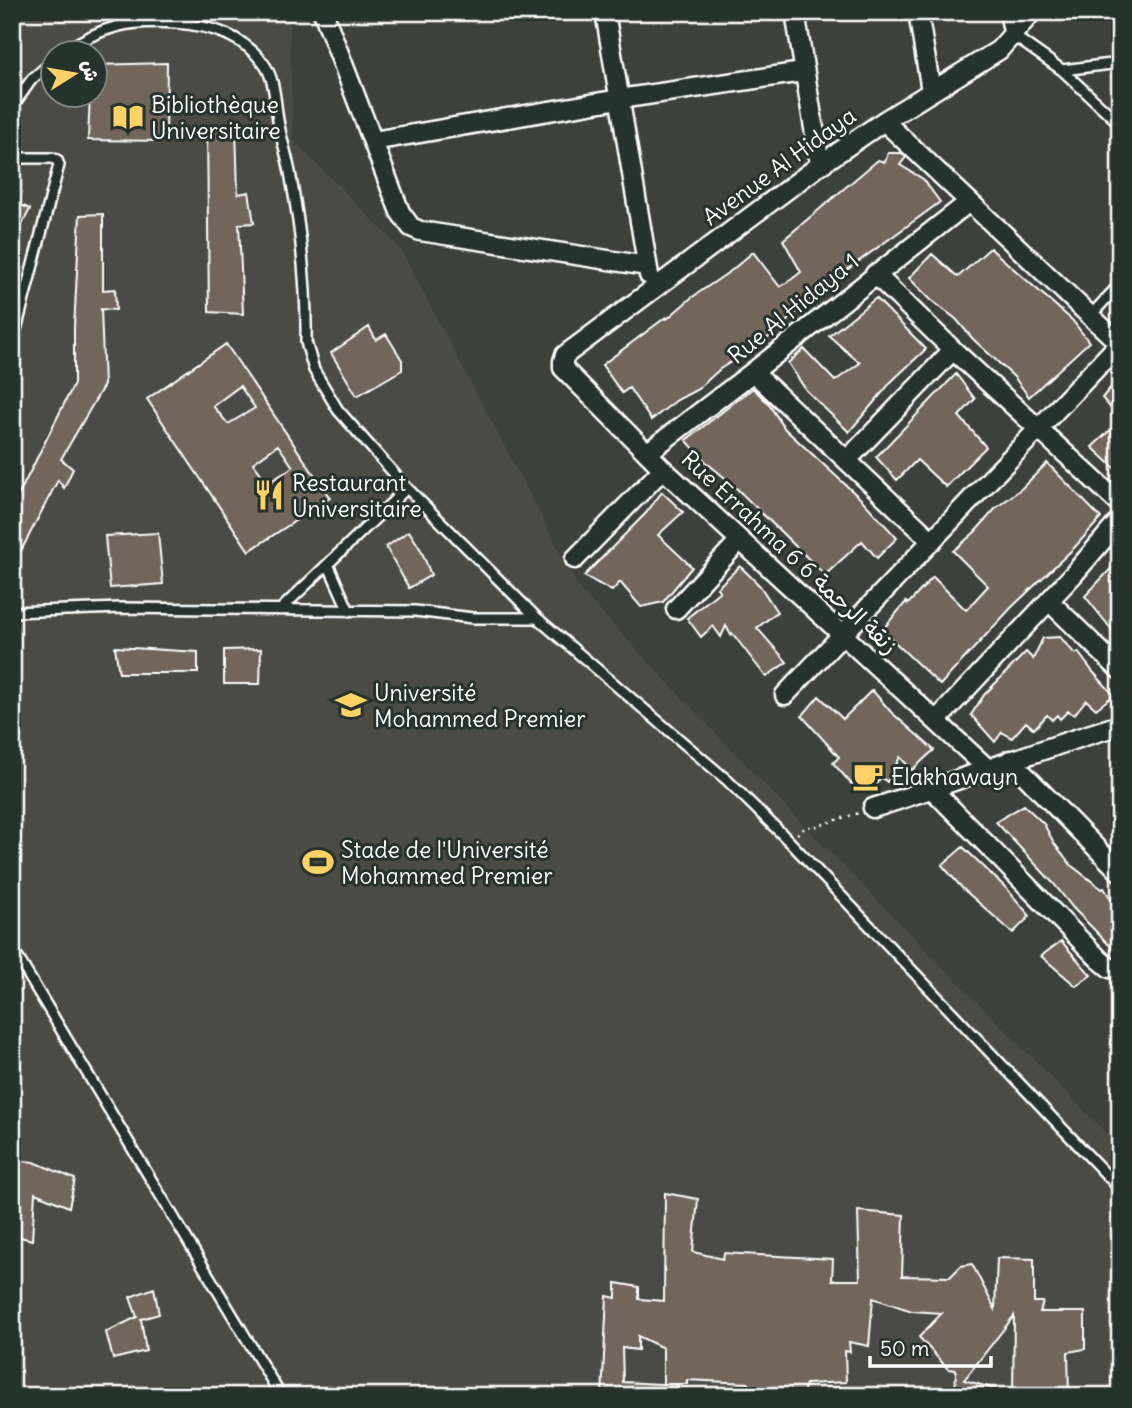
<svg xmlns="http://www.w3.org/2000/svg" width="1132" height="1408" font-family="Delius,'Playpen Sans Arabic',sans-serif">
<rect width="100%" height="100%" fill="#3c423b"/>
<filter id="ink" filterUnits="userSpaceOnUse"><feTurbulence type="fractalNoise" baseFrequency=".0143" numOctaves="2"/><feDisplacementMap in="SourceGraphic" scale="14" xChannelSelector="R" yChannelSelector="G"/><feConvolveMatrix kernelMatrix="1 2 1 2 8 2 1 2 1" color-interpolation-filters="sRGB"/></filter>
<g filter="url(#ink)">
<path fill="#4c4c45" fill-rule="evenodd" d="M12,12H289L293,140L399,247L580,590L799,821L1120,1147V1396H12ZM52,52H94V94H52Z"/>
<path fill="#71655c" stroke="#fff" stroke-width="2" fill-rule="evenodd" d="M167,63L166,141L88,140L90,94H94V65Z
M236,127L238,194L249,192L254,223L239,224L243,314L209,312L207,130Z
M888,153H902L906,157L900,165L923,179L940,202L829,283L767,339L720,369L698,389L677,400L651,420L629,388L622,393L602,365L666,317L667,319L691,298L732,270L753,252L780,287L792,279L801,272L783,240L878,160L885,162Z
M12,201L30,209L12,244Z
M103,214V290L115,289L116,310L101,309L104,385L61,459L73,469L64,488L58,480L12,568V508L74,384V328L80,215Z
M990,248L1072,320L1089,342L1029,397L1014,377L973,339L956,319L931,300L909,278L932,254L958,277Z
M876,298L926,349L892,381L849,432L806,390L788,363L804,349L835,381L860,363L829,336Z
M369,327L376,340L386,334L402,360V370L357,396L331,353Z
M226,344L330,498L249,551L147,399ZM240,386L255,408L228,424L213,406ZM278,445L293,467L268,483L253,463Z
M956,374L975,399L959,416L986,447L946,487L917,460L897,480L876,457Z
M1120,376V419L1102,398Z
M753,388L768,403L785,429L862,500L897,538L877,558L862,541L825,575L730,482L707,463L686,440Z
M1120,421V473L1092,447Z
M1047,463L1101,518L1074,548L1011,608L940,685L882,630L906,602L908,604L933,577L966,610L988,586L953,551L975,532L996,508L1022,488Z
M662,492L683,512L658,535L692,567L663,602L641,607L620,582L612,591L584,576L646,513Z
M409,531L421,550L431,575L409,588L386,547Z
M158,533L163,584L110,588L105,536Z
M1120,559V640L1085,596Z
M740,566L760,586L777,612L757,628L787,662L766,677L732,633L731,635L726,626L721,637L713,626L701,637L687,618L720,591L717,588Z
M1060,637L1075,654L1078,652L1093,672L1114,695L1096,709L1086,700L1074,715L1068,711L1060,719L1057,715L1052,720L1047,715L1034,729L1026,722L1012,738L1002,732L995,742L971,715L984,695L1026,652L1033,659L1043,638Z
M115,647L198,652V673H119Z
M261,649L260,684H224V650Z
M872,690L891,712L934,750L912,770L900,757L887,782L881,777L873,789L866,779L856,789L833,763L839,757L802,716L819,696L843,719Z
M1024,805L1044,824L1054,843L1072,866L1102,889L1104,888L1120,913V956L1073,908L1054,884L996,822Z
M963,847L1007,889L1030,916L1013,933L962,888L942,865Z
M1061,941L1091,975L1076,986L1041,956Z
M12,1160L34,1162L75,1179L69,1207L35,1193L32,1240L12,1235Z
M665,1193L698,1199L693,1252L723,1259L724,1253L833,1259L832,1280H860L858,1211L904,1215L902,1276L950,1277L961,1266L972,1264L995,1309L997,1258L1034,1259V1302H1043L1040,1312H1085V1349L1068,1352L1069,1396H1013L1014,1316L964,1380L1005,1392V1396H955L956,1370L948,1369L919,1337L942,1313L912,1311L873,1298L869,1346L849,1342L850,1352L845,1351L846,1382L806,1384L802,1396H749L748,1383L687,1380V1384H663V1348L638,1336V1350L622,1348L623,1382L678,1385V1396H602L607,1296L616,1298V1283L639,1287V1299L664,1301Z
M154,1288L159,1314L141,1319L146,1351L113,1359L106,1332L137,1317L130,1297Z"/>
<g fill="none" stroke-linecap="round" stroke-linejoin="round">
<g stroke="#fff" stroke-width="14">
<path id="service" d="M1014,36L1062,70L1120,124
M64,52C101,26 130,20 175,23C208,25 243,35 264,64C275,79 275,102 278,120C281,139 288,158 291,178C301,232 307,287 306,342L314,370L338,410L407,488L537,618L727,780L789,841L1120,1189
M1062,70L1120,63
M12,107L32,79L52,62
M12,158H52L57,160L59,165L12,345
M1090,316L1120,284
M328,564L349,611
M280,610L407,488
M12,612L120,608L415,611L473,618H537
M12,948L281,1396"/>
</g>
<g stroke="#fff" stroke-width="23">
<path id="minor" d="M323,12L400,212L411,227L420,231L647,266
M605,12L649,275
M795,12L820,165
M918,12L931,91
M1009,12L1014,36
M884,121L1120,344
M373,141L619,99L803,72
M875,274L953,350L1120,504
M753,372L932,541
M647,453L753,372L969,202
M847,460L953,350
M575,559L663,469
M1049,601L1120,670
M676,609L739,541
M785,695L1120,343
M937,720L1073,575L1120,520
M1010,760L1120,872
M988,769L663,469L563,368V361L565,355L820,165L884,121L999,50L1032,12
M932,789L1100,960L1110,968L1120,970
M873,808C956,782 1036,750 1120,725"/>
</g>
<path stroke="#fff" stroke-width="2.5" stroke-dasharray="2 5" stroke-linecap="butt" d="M797,834L806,827H814L859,813"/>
<use href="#service" stroke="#26332d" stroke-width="9"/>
<use href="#minor" stroke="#26332d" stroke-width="18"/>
</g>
</g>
<defs>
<g id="library-bare" transform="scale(2.415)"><path d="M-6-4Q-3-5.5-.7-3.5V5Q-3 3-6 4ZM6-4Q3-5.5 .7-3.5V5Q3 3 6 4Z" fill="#ffd166" stroke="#26332d" stroke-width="2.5" paint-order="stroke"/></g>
<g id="restaurant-bare" transform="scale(2.415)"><path d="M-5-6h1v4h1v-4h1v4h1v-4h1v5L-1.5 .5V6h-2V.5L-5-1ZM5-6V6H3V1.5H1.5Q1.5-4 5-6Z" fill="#ffd166" stroke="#26332d" stroke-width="2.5" paint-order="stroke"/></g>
<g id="university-bare" transform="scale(2.415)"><path d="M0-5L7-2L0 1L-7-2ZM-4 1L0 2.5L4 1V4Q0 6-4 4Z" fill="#ffd166" stroke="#26332d" stroke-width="2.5" paint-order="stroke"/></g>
<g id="cafe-bare" transform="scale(2.415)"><path d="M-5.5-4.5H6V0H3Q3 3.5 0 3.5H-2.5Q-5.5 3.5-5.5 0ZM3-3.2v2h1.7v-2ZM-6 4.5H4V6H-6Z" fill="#ffd166" stroke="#26332d" stroke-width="2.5" paint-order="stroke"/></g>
<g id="stadium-bare" transform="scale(2.415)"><path d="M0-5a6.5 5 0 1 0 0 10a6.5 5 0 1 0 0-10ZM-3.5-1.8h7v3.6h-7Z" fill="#ffd166" stroke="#26332d" stroke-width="2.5" paint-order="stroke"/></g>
</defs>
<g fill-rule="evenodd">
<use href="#library-bare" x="128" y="117"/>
<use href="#restaurant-bare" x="269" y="495"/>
<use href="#university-bare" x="351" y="705"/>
<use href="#cafe-bare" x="868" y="776"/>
<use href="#stadium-bare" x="318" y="862"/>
</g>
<g text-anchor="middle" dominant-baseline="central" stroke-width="6" stroke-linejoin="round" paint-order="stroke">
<g font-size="23" fill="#fff" stroke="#26332d" text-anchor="start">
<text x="151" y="104">Bibliothèque<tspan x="151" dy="26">Universitaire</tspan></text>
<text x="292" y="482">Restaurant<tspan x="292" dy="26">Universitaire</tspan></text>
<text x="374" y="692">Université<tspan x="374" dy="26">Mohammed Premier</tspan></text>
<text x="891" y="776">Elakhawayn</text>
<text x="341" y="849">Stade de l'Université<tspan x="341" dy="26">Mohammed Premier</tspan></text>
</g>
<g font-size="23" fill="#fff" stroke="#26332d">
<text transform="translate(779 166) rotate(-36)">Avenue Al Hidaya</text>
<text transform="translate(793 308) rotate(-39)">Rue Al Hidaya 1</text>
<text transform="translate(790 552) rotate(43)">Rue Errahma 6 6 زنقة الرحمة</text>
</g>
</g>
<rect width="1132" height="1408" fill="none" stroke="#26332d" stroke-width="42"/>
<rect x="21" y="21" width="1090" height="1366" fill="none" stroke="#fff" stroke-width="2.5" filter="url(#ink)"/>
<g transform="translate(74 74) rotate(79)"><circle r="33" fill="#26332d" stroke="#7d8581" stroke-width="2"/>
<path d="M0-5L12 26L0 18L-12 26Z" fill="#ffd166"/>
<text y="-10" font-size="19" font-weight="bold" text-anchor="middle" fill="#ffffff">ش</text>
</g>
<path d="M870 1356v10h121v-10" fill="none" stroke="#ffffff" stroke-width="3.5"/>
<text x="880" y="1356" font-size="21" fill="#ffffff" stroke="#26332d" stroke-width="5" paint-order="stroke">50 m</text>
</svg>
